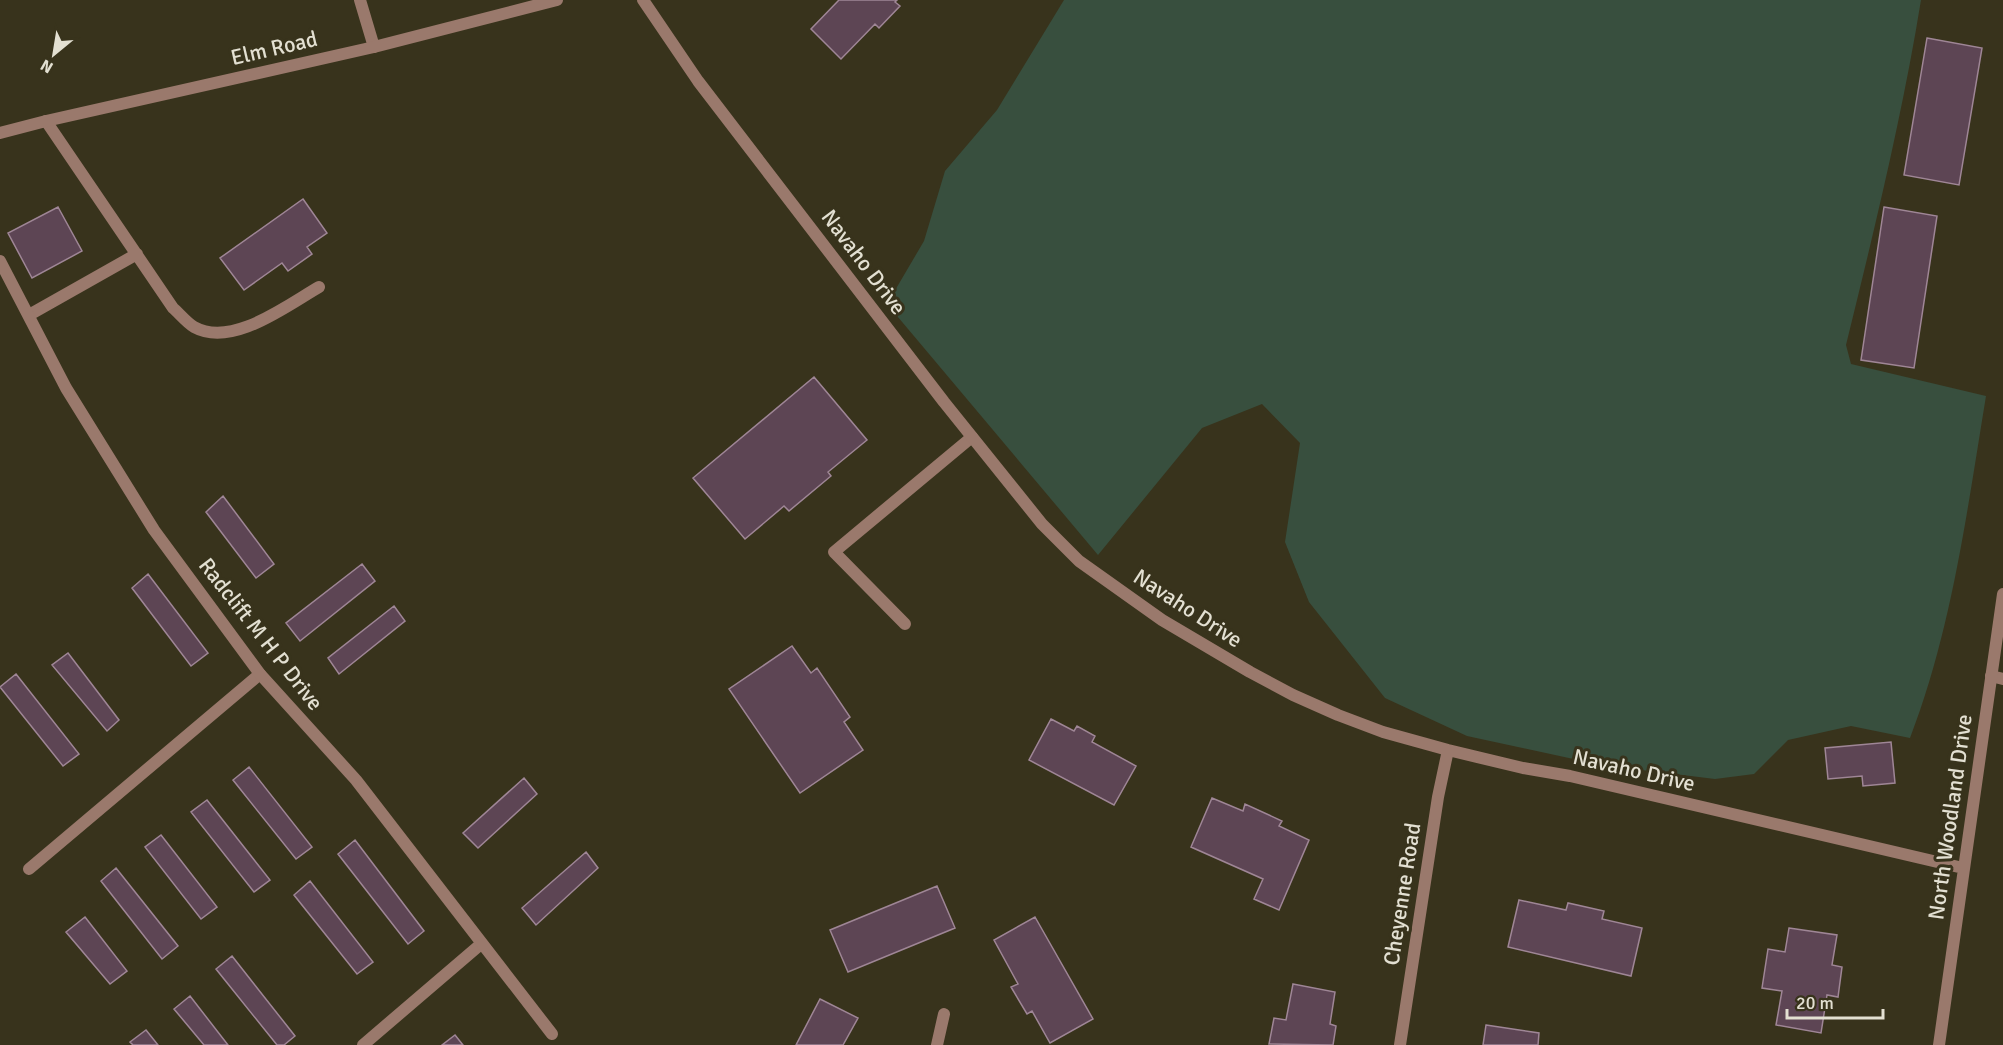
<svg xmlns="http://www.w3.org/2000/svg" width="2003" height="1045" font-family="Signika,sans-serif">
<rect width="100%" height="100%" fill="#38331c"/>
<path fill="#384f3e" d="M1064,0H1921C1902,117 1874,231 1846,345L1851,364L1986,396C1967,511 1952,629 1910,738L1851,726L1788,740L1754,774L1715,779L1601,765L1467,736L1385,698L1309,602L1285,542L1300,443L1262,404L1202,428L1098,555L887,304L924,241L945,171L997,110Z"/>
<path fill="#5d4554" stroke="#9f8696" stroke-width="1.5" d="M839,0H897L895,2L900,6L879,28L875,24L841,59L811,29Z
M1927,38L1982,48L1959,185L1904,175Z
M303,199L327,233L307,247L312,254L288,271L282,263L244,290L220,258Z
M58,207L82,251L32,278L8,233Z
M1884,207L1937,216L1914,368L1861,360Z
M814,377L867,440L828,472L831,476L789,511L784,506L745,539L693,478Z
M223,496L274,564L256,578L206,512Z
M362,564L375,581L300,641L286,623Z
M148,574L208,653L191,666L132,588Z
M394,606L405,621L339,674L328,658Z
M792,646L811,673L817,668L850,717L844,722L863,750L800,793L729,689Z
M68,653L119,720L107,731L52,665Z
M16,674L79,754L63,766L0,687Z
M1051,719L1074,731L1077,726L1095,736L1092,742L1136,766L1114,805L1029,760Z
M1891,742L1895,783L1863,786L1862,776L1828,779L1825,748Z
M249,767L312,847L296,859L233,780Z
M524,778L537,794L478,848L463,833Z
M1212,798L1243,811L1245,804L1282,821L1279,826L1309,840L1279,910L1254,899L1263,879L1191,847Z
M207,800L270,880L254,892L191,812Z
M161,835L217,907L201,919L145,847Z
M355,840L424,931L408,944L338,854Z
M586,852L598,868L536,925L522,908Z
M116,868L178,946L162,959L101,881Z
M310,881L373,962L357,974L294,895Z
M937,886L955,928L848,972L830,930Z
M1519,900L1566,910L1568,903L1604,911L1602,919L1642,928L1631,976L1508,947Z
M85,917L127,971L110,984L66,932Z
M1035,917L1093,1019L1050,1043L1032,1011L1027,1014L1011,987L1018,984L994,940Z
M1789,928L1837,935L1832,965L1842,967L1838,997L1827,995L1821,1033L1776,1025L1782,991L1762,988L1768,949L1785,952Z
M232,956L295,1036L284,1045H277L216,969Z
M1293,984L1335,992L1330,1024L1336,1026L1333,1045L1269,1044L1274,1018L1286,1020Z
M190,996L228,1045H204L174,1009Z
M820,999L858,1018L843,1045H796Z
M1486,1025L1539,1033L1538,1045H1483Z
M146,1030L158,1045H133L130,1042Z
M455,1035L463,1045H442Z"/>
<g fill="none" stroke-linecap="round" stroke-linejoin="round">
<path stroke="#9a796c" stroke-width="12" d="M46,121L173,308C179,313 186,322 194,327C232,348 286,306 319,287
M29,315L137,254
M905,624L834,552L972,437
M1991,676L2003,679
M29,869L260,674
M363,1045L481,944"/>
<path stroke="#9a796c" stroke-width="12" d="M360,0L374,47
M643,0L698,81L944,402L1042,524L1079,561L1162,620L1250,672L1293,695L1338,715L1383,732L1448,750L1523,768L1570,776L1963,868
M0,261L66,388L154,530L260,674L356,780L552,1034
M937,1045L944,1014
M1400,1045L1438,797L1448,750
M1939,1045L2003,594"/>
<path stroke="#9a796c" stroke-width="12" d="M0,133L46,121L374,47L557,0"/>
</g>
<g text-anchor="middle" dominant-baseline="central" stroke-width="6" stroke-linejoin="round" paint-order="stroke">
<g font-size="22" fill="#e3e0d2" stroke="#38331c">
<text transform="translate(274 48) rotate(-13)">Elm Road</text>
<text transform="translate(864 262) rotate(53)">Navaho Drive</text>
<text transform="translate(1188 608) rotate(33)">Navaho Drive</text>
<text transform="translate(261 634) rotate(52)">Radclift M H P Drive</text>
<text transform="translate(1634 770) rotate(13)">Navaho Drive</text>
<text transform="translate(1950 817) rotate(-82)">North Woodland Drive</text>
<text transform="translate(1402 894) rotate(-81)">Cheyenne Road</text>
</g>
</g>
<g transform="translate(54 54) rotate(210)" stroke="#38331c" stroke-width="4.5" paint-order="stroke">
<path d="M0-4.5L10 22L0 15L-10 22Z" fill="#e3e0d2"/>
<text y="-9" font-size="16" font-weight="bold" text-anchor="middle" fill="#e3e0d2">N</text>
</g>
<path d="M1787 1009v9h96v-9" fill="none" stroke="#e3e0d2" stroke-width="3"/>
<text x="1796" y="1009" font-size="18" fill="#e3e0d2" stroke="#38331c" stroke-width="4.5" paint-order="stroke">20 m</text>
</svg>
